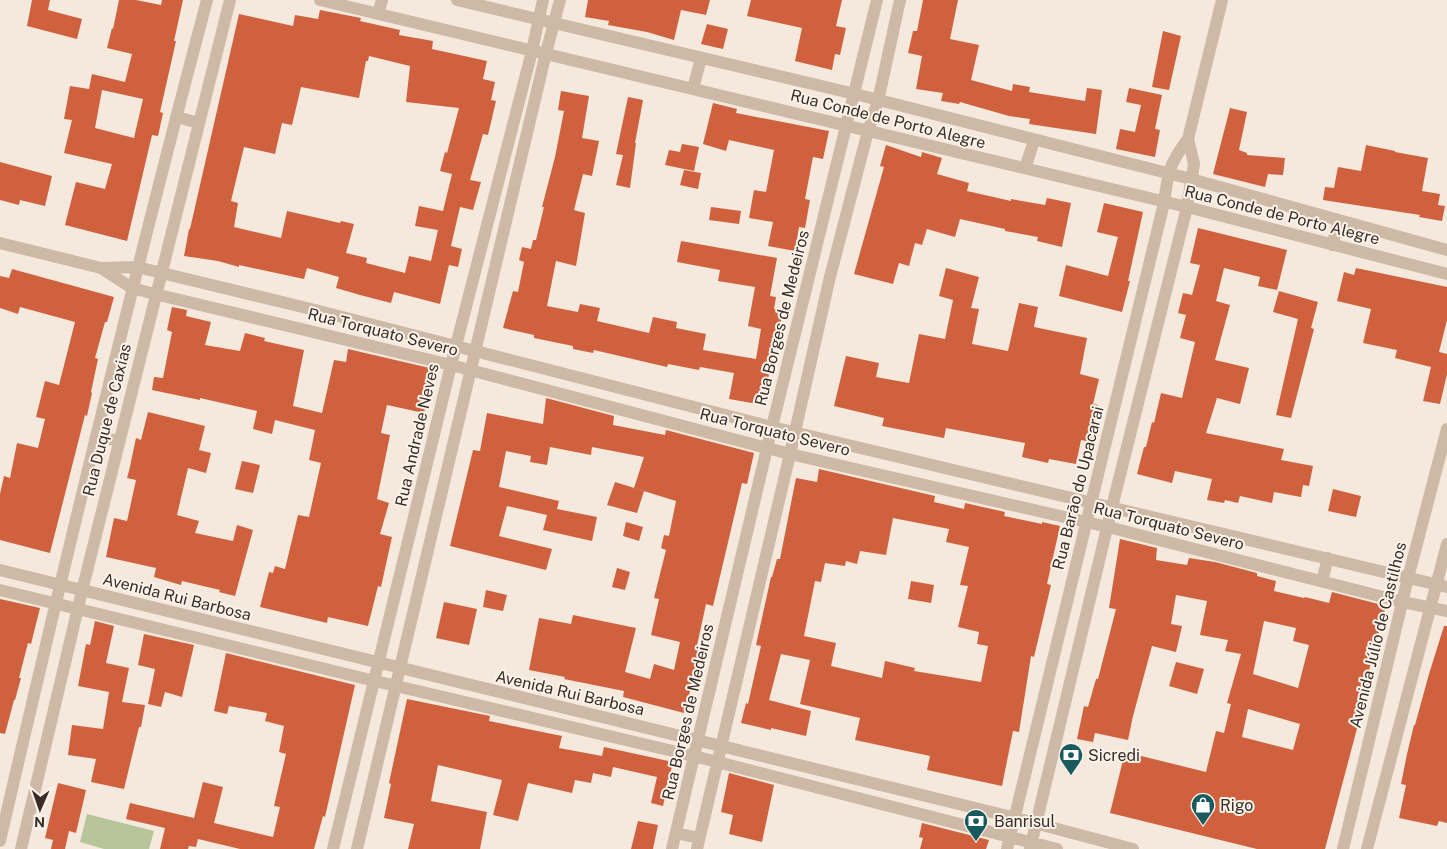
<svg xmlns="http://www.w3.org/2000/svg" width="1447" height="849" font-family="'Public Sans',sans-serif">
<rect width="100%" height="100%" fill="#f4e9dc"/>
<path fill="#b7c59a" d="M87,814L154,831L149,849H104L80,842Z"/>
<path fill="#d0613e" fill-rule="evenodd" d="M32,0H50L48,10L82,19L77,39L27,26Z
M119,0H136L161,5L162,0H183L174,41H176L160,112L163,113L158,136L152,135L127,241L65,225L76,182L105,189L112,164L64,153L72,120L64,119L70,86L89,89L92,74L125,82L132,54L107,48L112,28L113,29ZM102,90L143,99L134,138L95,128Z
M588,0H710L706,15L681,10L674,40L647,32L608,25L609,21L585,17Z
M751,0H842L836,26L846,28L840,55L835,54L832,70L795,61L802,28L747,16Z
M923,0H958L950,39L979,45L971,80L1012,91L1013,84L1030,87L1029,92L1085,101L1087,88L1102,90L1096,134L1029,124L1030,119L1009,116L960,102L959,104L941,101L943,93L916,89L922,56L908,53L913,31H917Z
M320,10L361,18L360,21L400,30L399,35L433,41L432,49L487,61L483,79L495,82L491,100L496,101L488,135L483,134L470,180L481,182L473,210L460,207L451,246L462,249L458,267L449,265L440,304L394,292L391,303L360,295L336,288L339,277L307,268L304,279L239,265V267L218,261L184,256L189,229H190L239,14L293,26L295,15L318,19ZM369,56L410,66L406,102L459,108L447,153L445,152L440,171L452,174L443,211L419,206L415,226L438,230L431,261L409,256L405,273L366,263L367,258L346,253L354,224L341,221L340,223L287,211L281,238L234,227L238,203L231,201L244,147L275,154L282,123L292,125L301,87L359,98L366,61H368Z
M707,24L728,29L723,49L701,44Z
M1163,31L1181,36L1169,90L1152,87Z
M1129,88L1162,95L1155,129L1160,130L1155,157L1116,149L1120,129L1135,132L1141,105L1126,102Z
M561,91L589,96L582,138L599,141L592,176L583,174L574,210L585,213L576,266L556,261L547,306L578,312L580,304L600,308L597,321L649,333L653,317L677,322L676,328L706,334L703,350L756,359L761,329L748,326L755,287L718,281L720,270L677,262L681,241L777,258L770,296L776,297L774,309L783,311L776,349H774L763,405L729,399L734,373L700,367L699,370L668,364L667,367L594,350L593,353L573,349V346L534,338V335L503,328L513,291L518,292L524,262L519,260L522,247L531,249L533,240H536L544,207H542L555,157L564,111L558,110Z
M628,97L643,100L635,143H636L630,188L616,185L623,155L616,154Z
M713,103L737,109L736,113L829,131L823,159L813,157L805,199L810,200L805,228L799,227L795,251L768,246L773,222L749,218L754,190L766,192L774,150L729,140L726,151L703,144Z
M1230,108L1247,112L1239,150L1247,153V155L1285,158L1283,175L1268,174L1265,187L1213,174Z
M682,144L699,147L694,171L665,165L669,150L680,152Z
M886,145L921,157L922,152L942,158L937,174L969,183L967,191L1011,201V199L1045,205L1047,198L1071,203L1062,247L1037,241L1038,237L1005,231V229L960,219L955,237L927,229L922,245L915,243L909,266L899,263L893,284L854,274L884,167L880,166Z
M1366,145L1395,151V152L1428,158L1422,191L1440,194L1438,205L1445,206L1442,221L1419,217L1420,215L1323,200L1325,187L1334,188L1338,167L1361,171Z
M0,162L52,176L45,206L20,200L19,205L0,200Z
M684,170L701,173L698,189L680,185Z
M1104,203L1143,212L1128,281H1130L1122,312L1059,296L1066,265L1108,276L1118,237L1097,232Z
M711,207L741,211L739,224L709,220Z
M1198,228L1287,250L1277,290L1258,286L1260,277L1224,268L1216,301L1230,305L1215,360L1249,368L1240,404L1217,398L1206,433L1284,449L1281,460L1313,466L1309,486L1303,485L1301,497L1274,492L1272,503L1240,496L1238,503L1225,500L1224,503L1207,500L1212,479L1175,471L1172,483L1137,474L1144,447H1146L1152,422L1154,423L1161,393L1182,398L1195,342L1180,338L1186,315L1178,313L1183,293L1192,295L1200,265L1190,263Z
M946,268L979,277L971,308L979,309L972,344L1008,351L1019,303L1038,307L1034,327L1087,338L1080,374L1099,379L1093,404L1098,405L1091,442L1081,440L1076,464L1049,459L1048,463L1022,457L1025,443L946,428L944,438L882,426L884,418L834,406L846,356L879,363L876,377L909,383L919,334L945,339L953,300L939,296Z
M1356,268L1447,287V320L1439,352L1447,354V374L1440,404L1423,401L1431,367L1395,358L1397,350L1363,343L1371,309L1337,301L1344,272L1354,275Z
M12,269L114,297L107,322H105L95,358L98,359L91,392L92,393L87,416L85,415L50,553L0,540V494L4,476L10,478L17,443L38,448L45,419L36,417L45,381L59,385L75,322L20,307L18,314L0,308V276L9,278Z
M1279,291L1318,302L1311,328L1314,329L1291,418L1276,415L1298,319L1273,312Z
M172,307L187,310L186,316L211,322L205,345L240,351L245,333L265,338L264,341L304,350L293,406L322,413L334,360L346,362L348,349L434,369L424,413L387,405L381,433L390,435L377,499L389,503L380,534L392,537L381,587L378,586L368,626L328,617L327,623L260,607L269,572L273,573L275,566L285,569L298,515L309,517L321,463L309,460L315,430L275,420L272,434L253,429L257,411L200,398V400L152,390L154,377L163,378L172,332L167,330Z
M546,398L614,416L613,425L665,435L666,430L754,453L747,484L742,483L713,606L706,604L696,650L701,651L684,713L623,697L624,691L564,679L565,677L529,670L539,618L571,624L573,615L636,628L625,672L650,679L654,664L674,670L680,642L651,635L659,599L654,598L666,550L661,548L664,535L669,536L676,501L634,488L644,457L592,447L591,455L550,447L547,465L530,462L531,456L506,451L499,487L559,501L557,509L597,517L592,541L543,530L547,515L507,506L499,536L552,549L546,570L450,546L473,450L480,451L487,413L543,424Z
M148,412L205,426L199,450L211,453L206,473L188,468L177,515L199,521L195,533L233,541L237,525L253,530L235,596L219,592L220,590L182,581L181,585L154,577L156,568L106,557L114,518L127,521L136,480L127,478L129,471L136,438L141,440Z
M242,461L260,465L253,493L235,489Z
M819,469L935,496L934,502L964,509L965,503L1005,512L1004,516L1042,524V522L1060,526L1047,584L1051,585L1034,657L1031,656L1019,732L1013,731L1002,786L927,770L930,756L855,740L860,718L800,704L810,660L781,654L769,700L811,711L806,736L771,728V730L741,723L746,703L748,704L761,646L756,645L771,577H772L777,559H780L796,478L817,482ZM893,518L949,529L946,542L969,547L960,585L968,586L958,627L979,632L977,644L988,646L981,682L914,671L915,668L885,661L882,678L831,666L836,643L804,636L815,581L821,582L825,563L845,566L846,561L857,564L860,551L886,555Z
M615,482L644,491L637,513L607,505Z
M1333,489L1361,496L1356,517L1328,511Z
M626,522L643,527L639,541L623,536Z
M1120,539L1157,548L1156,560L1187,565L1189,558L1215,562L1257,573V576L1276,581L1274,591L1304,598L1305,597L1329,603L1332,592L1386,606L1368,674L1370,675L1363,706L1325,849H1257L1110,813L1125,752L1206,772L1216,731L1224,733L1231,704L1227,703L1241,654L1225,651L1228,640L1200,635L1207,601L1176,595L1171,624L1182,626L1176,652L1152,646L1133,716L1128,740L1095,733L1093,742L1077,739L1084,706L1088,707L1096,679H1098L1116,609L1109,608ZM1264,621L1296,628L1293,641L1309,645L1298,688L1253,674ZM1248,709L1300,724L1293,750L1242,737Z
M617,568L630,572L625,590L612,587Z
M911,581L934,585L931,603L908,599Z
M486,590L507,595L503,611L483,607Z
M0,599L40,608L31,644L28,643L19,678H21L15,700H14L5,734L0,733Z
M444,602L477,609L469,645L436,638Z
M95,621L114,626L106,663L129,668L122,702L145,705L141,727H139L124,789L91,782L96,759L68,755L72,725L103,729L109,692L78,686L86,644L90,645Z
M1444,626H1447V823L1439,821L1437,826L1399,818L1406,785L1401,784L1407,754L1414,725H1415L1429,674Z
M144,634L194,645L182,697L165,692L161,707L148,704L155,669L138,665Z
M226,653L355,685L325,817L323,816L314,849H240L198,839L196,847L189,846L188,849H160L165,828L126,819L130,803L194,818L203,782L223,787L214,823L273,837L280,807L274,806L286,754L279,752L284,726L265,721L267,713L229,706L227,714L214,711Z
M1176,662L1204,669L1197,694L1169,686Z
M407,699L490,716L489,721L562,736L559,748L602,756L604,747L673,762L663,806L651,803L657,777L613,767L611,777L593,773L591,783L575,780L572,793L528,783L518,821L493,815L502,780L438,765L431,801L487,812L480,849H408L414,824L384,818L391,784L389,783Z
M729,773L774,785L762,842L729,834L733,815L721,812Z
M58,783L86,790L76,833L69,831L65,849H51L53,840L45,838Z
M638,821L658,825L653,849H631Z
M922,823L989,840L986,849H920L923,838L919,837Z"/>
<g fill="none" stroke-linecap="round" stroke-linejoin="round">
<path stroke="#ceb8a6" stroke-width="12" d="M320,0L1187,207L1447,274
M457,0L855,94L1191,179L1447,250
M378,14L382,0
M693,89L701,58
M176,117L199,123
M1025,168L1034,141
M0,243L101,268L137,267L311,309L772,427L1447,587
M1332,245L1339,221
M101,268L132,288L155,294L451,365L790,454L1108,527L1403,602L1447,611
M96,436L119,441
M0,570L1016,818L1133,849
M1322,581L1328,558
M0,590L375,681L694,756L1057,849
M676,833L699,838
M0,841C65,560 133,279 207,0
M21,849L82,591L230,0
M333,849L451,365L532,51L543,0
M357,849L546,53L560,0
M672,849L772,427L877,0
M697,849L790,454L829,281L868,131L878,101L900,0
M1007,849L1164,203C1168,172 1169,164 1188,139L1222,0
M1030,849L1112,507L1187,207L1194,164L1188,139
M1343,849L1408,578L1447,429
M1367,849L1447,544"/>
</g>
<defs>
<g id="bank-pin" transform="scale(1.25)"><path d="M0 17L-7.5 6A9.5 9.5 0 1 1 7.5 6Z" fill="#195a5f" stroke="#fbf3e9"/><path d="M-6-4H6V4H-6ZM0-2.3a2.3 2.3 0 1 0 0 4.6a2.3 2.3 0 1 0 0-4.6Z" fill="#fff"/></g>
<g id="shop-pin" transform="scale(1.25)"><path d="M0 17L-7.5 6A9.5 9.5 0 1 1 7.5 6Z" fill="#195a5f" stroke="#fbf3e9"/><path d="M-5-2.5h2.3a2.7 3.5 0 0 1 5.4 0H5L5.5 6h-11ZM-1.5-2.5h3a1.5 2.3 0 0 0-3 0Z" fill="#fff"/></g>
</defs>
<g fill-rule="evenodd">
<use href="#bank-pin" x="1071" y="755"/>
<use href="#shop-pin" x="1203" y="805"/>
<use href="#bank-pin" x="976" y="821"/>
</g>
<g text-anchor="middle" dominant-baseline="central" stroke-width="4" stroke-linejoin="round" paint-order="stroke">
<g font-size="16" fill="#392d28" stroke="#fbf3e9">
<text transform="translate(888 119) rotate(14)">Rua Conde de Porto Alegre</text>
<text transform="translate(1282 215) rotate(14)">Rua Conde de Porto Alegre</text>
<text transform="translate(782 318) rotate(-76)">Rua Borges de Medeiros</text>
<text transform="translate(383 332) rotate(14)">Rua Torquato Severo</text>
<text transform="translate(107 420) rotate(-76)">Rua Duque de Caxias</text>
<text transform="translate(775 432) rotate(14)">Rua Torquato Severo</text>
<text transform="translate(417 435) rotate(-77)">Rua Andrade Neves</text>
<text transform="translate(1078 488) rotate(-76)">Rua Barão do Upacarai</text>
<text transform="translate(1169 526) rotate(14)">Rua Torquato Severo</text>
<text transform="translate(177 597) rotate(14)">Avenida Rui Barbosa</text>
<text transform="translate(1378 635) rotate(-76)">Avenida Júlio de Castilhos</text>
<text transform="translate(570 693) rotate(13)">Avenida Rui Barbosa</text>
<text transform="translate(688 712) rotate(-77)">Rua Borges de Medeiros</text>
</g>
<g font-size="16" fill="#392d28" stroke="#fbf3e9" text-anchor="start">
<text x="1088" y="755">Sicredi</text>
<text x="1220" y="805">Rigo</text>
<text x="994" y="821">Banrisul</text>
</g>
</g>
<g transform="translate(40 809) rotate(182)" stroke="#fbf3e9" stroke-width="4" paint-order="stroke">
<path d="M0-4L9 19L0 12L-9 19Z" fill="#392d28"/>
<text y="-8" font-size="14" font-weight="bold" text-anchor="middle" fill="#392d28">N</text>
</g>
</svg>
